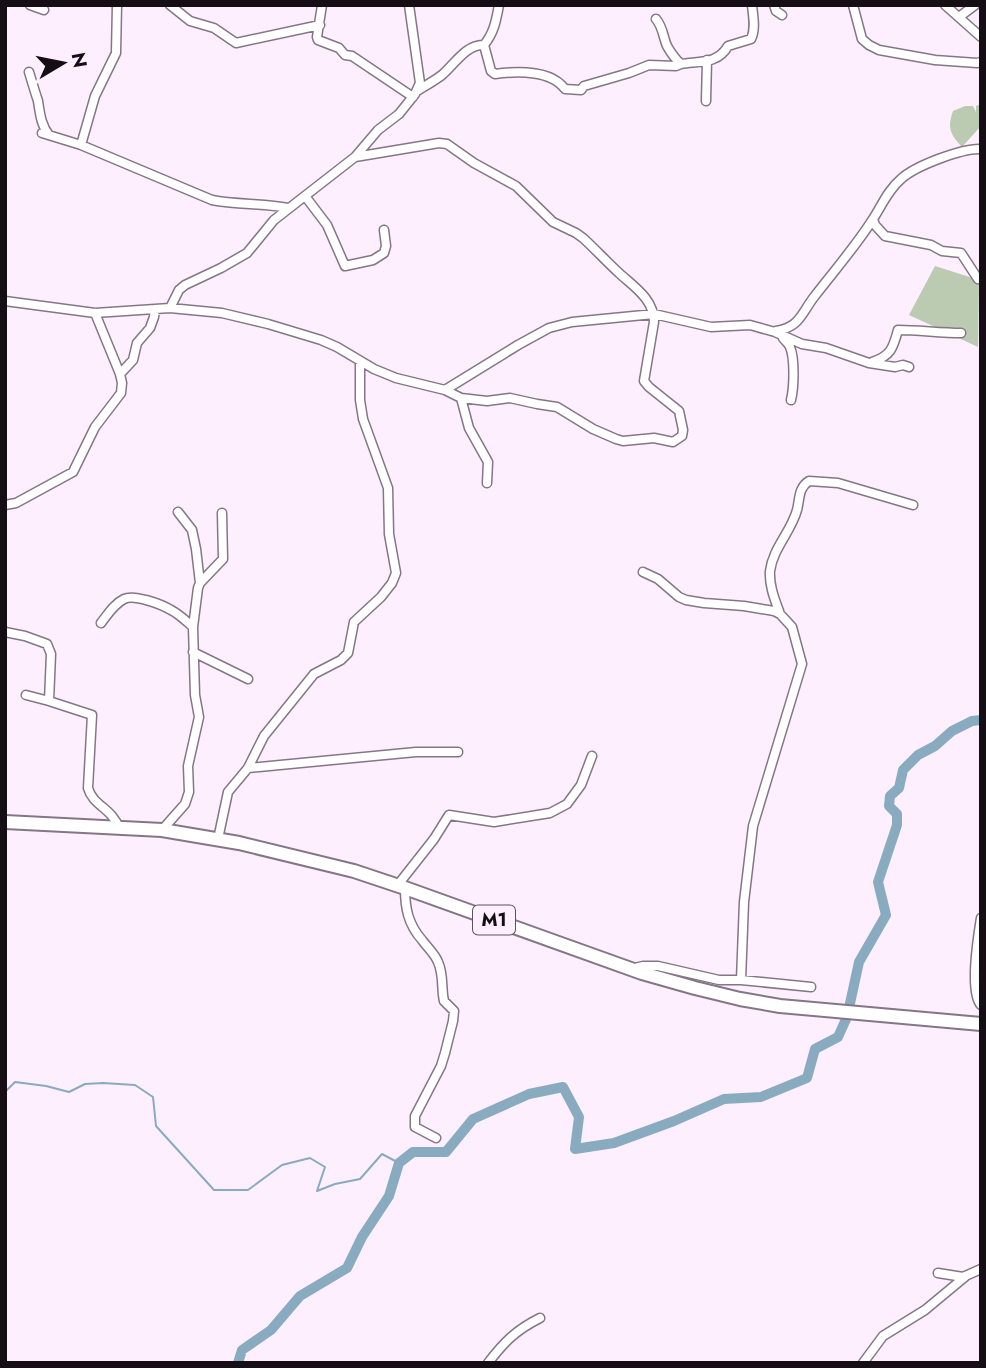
<svg xmlns="http://www.w3.org/2000/svg" width="986" height="1368" font-family="Jost,sans-serif">
<rect width="100%" height="100%" fill="#fdeffe"/>
<path fill="#bacbb1" d="M981,104V126L962,147C950,134 947,128 953,111L965,106H973L976,112V106Z
M935,266L979,280L978,347L909,315Z"/>
<g fill="none" stroke-linecap="round" stroke-linejoin="round">
<path stroke="#88abbf" stroke-width="2" d="M5,1092L15,1082L46,1086L69,1092L85,1084L103,1083L135,1085L153,1097L156,1126L214,1190H248L282,1165L310,1158L325,1167L317,1191L335,1184L360,1179L382,1154L399,1163"/>
<path stroke="#88abbf" stroke-width="10" d="M849,1008L859,962L886,915L878,882L897,825V814L889,806L890,796L899,788L903,770L918,755L935,746L952,731L972,721L981,720
M238,1363L242,1350L271,1330L300,1296L347,1268L362,1237L389,1196L399,1163L413,1152H446L473,1119L529,1094L563,1087L579,1117L575,1149L614,1143L674,1121L724,1099L761,1097L807,1078L815,1049L838,1037L847,1017"/>
<g stroke="#857687" stroke-width="11">
<path id="minor" d="M30,5L44,10
M170,5L190,21L214,28L236,43L320,25
M322,5L317,37L318,40L339,48L345,55L352,56L413,97
M774,5L776,11L782,15
M853,5L862,39L869,45L879,50L935,60L977,63L981,62
M945,5L981,37
M959,17L975,5
M656,19C663,27 663,37 667,46C671,53 675,59 681,64C700,61 718,64 728,46L751,39C756,29 753,16 752,5
M484,45C494,33 496,21 499,5
M29,72C32,82 35,92 38,101C40,114 41,125 49,135
M417,91C425,86 434,81 442,75C454,65 466,44 484,45L491,71L495,74C517,71 551,70 565,89L581,90L584,86L629,73L649,65L676,66L681,64
M706,101L707,60
M42,133L81,145L212,200C237,205 263,203 288,208
M81,145L95,96L116,53L117,5
M305,196L327,225L345,266L373,260L384,253L386,246L384,230
M873,219L875,225L885,236L931,245L942,251L961,253L978,279
M5,301L95,313L170,308L222,313L268,324L321,340L337,347L374,369L396,378L445,390L461,398L487,401L510,398L537,404L557,407L593,429L616,439L623,441L654,438L673,442L682,436L683,430L679,411L649,387L644,381L654,322C654,299 634,287 619,273C607,262 595,249 583,238L576,233L553,222L516,186L474,163L447,144L439,143L355,157
M170,308L179,290L185,285L221,268L247,253L274,220L355,157L378,130L399,114L415,94L420,83L409,5
M776,331C800,327 801,314 814,297C834,271 856,246 873,219C882,205 888,190 901,179C915,166 962,148 981,149
M783,338C785,341 789,344 790,347C795,359 794,387 791,400
M872,362C891,356 893,348 898,330C919,330 940,333 961,333
M120,374L133,360L137,343L150,328L154,317L155,309
M445,390L518,345L549,328L572,322L654,314L711,327L750,325L775,332L802,344L826,348L869,363L895,367L903,365L909,367
M461,398L469,428L488,462L487,483
M5,505L16,503L73,472L95,427L121,393L122,383L120,374L95,313
M178,512L192,530L196,549L200,583
M643,572L658,579L679,597L686,600L704,603L744,606L774,611L780,614L792,627L802,664L753,826L744,902L741,980
M780,614C775,600 769,586 770,571C773,548 791,532 797,510C800,499 798,488 809,481L838,483L913,505
M101,623C108,614 114,604 124,599C134,594 161,604 171,610C179,614 186,621 193,627
M5,632L25,636L47,644L51,654L49,701
M193,652L248,679
M26,695L49,701L92,715L88,788C93,806 112,808 119,828
M248,768L416,752H458
M162,830L185,804L189,792L188,766L199,717L195,695L193,627L198,588L200,583L223,559L222,513
M218,839L228,792L248,768L264,736L314,674L341,660L348,653L354,622L381,597L392,583L396,573L389,534L388,488L363,419L360,400V361
M397,886L434,839L449,815L494,822L550,813L567,804L581,785L592,756
M405,888C405,908 408,924 422,940C427,947 435,954 438,962C444,975 441,988 444,1001L454,1011L453,1021L445,1053L441,1066L415,1116V1127L436,1138
M981,918C978,937 969,992 981,1005
M631,969L643,966H658L719,980H741L811,987
M938,1273L963,1277L981,1269
M488,1363C504,1342 516,1330 540,1318
M863,1363L883,1336L925,1310L966,1276"/>
</g>
<g stroke="#857687" stroke-width="16">
<path id="highway" d="M5,822L162,830L239,843L354,871L405,888L642,973L695,988L740,999L780,1006L981,1024"/>
</g>
<use href="#minor" stroke="#fff" stroke-width="8"/>
<use href="#highway" stroke="#fff" stroke-width="12"/>
</g>
<g text-anchor="middle" dominant-baseline="central" stroke-width="5" stroke-linejoin="round" paint-order="stroke">
<rect fill="#fdeffe" stroke="#5b525b" stroke-width="2" x="473" y="905.5" width="42" height="29" rx="5"/>
<g font-size="18" font-weight="bold" fill="#150f15">
<text x="494" y="920">M1</text>
</g>
</g>
<rect width="986" height="1368" fill="none" stroke="#150f15" stroke-width="14"/>
<g transform="translate(63 63) rotate(80)" stroke="#fdeffe" stroke-width="5" paint-order="stroke">
<path d="M0-5L12 26L0 18L-12 26Z" fill="#150f15"/>
<text y="-10" font-size="19" font-weight="bold" text-anchor="middle" fill="#150f15">N</text>
</g>
</svg>
